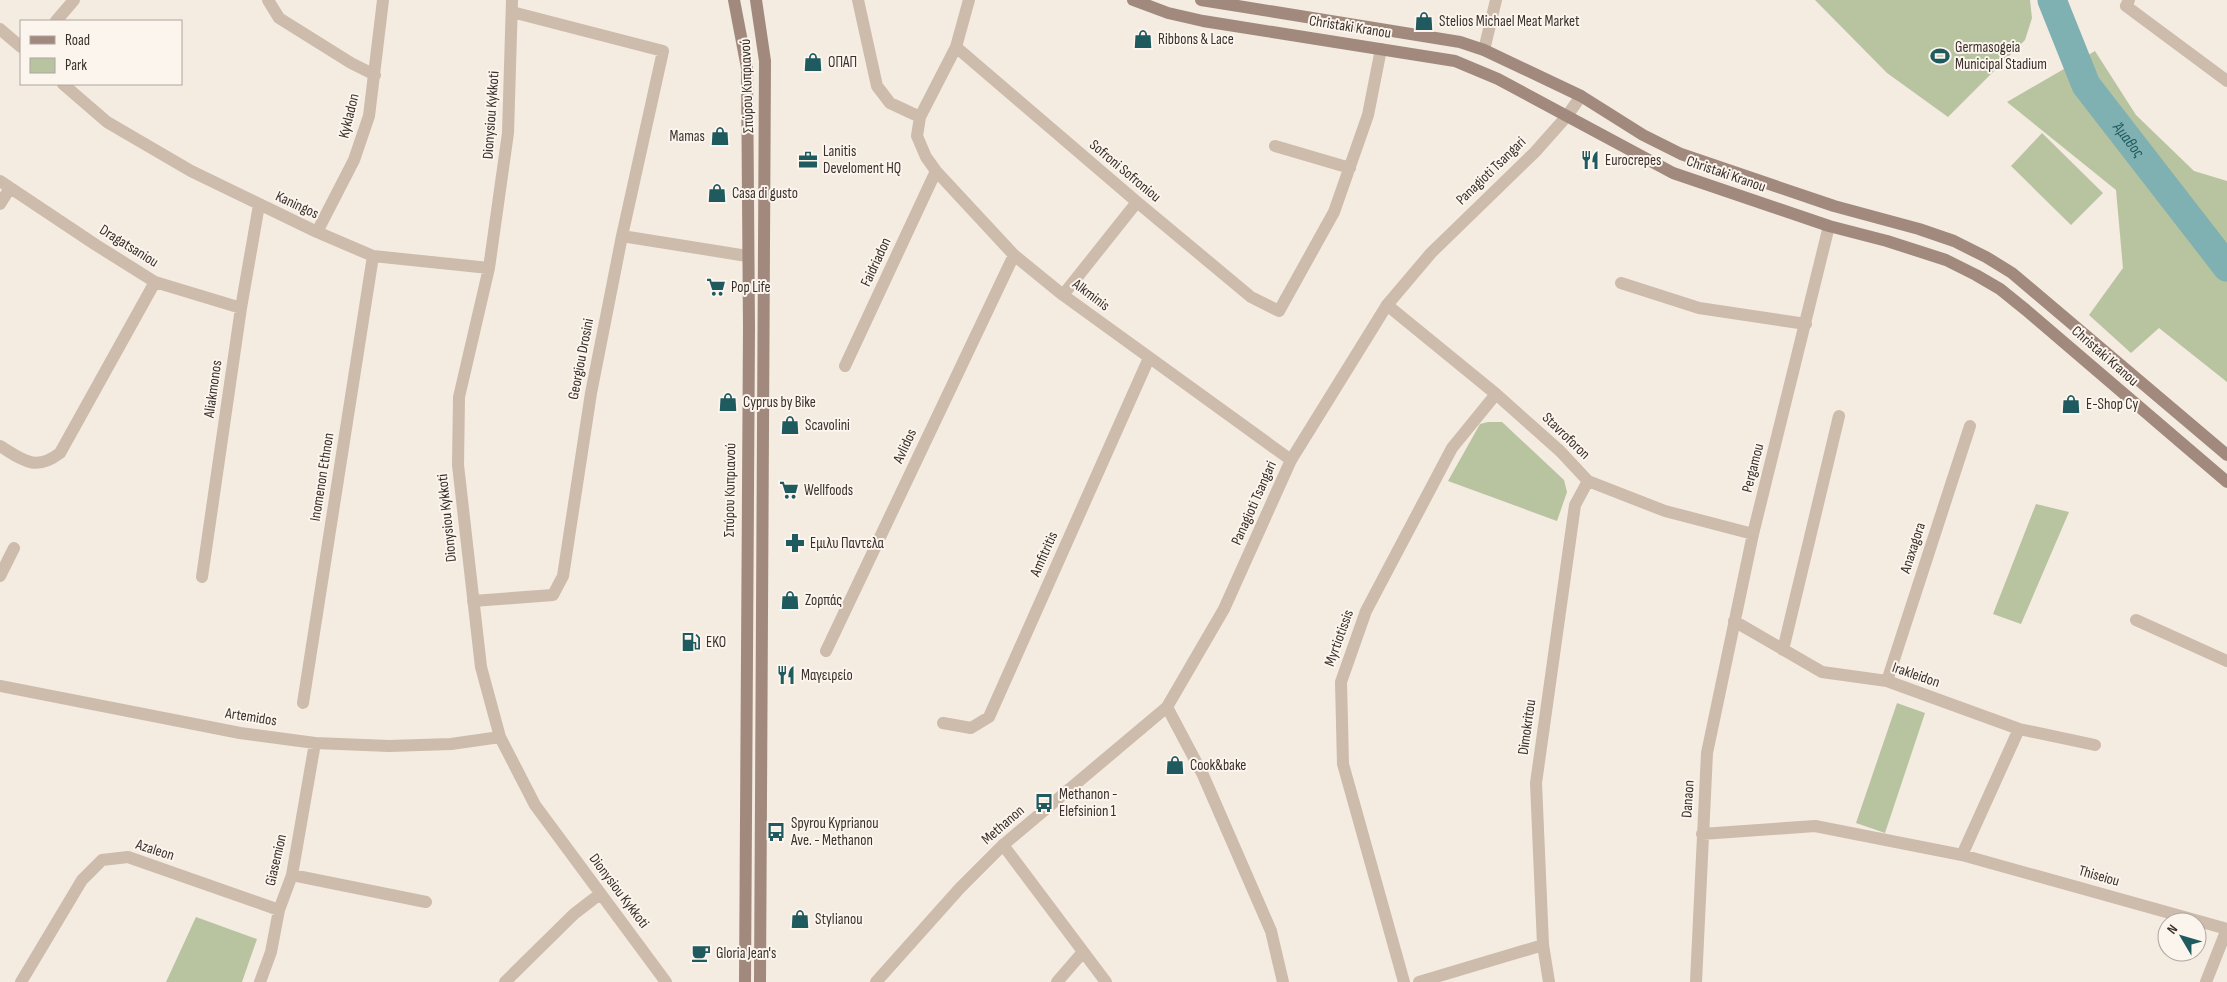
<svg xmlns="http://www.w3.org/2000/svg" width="2227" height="982" font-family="'Sofia Sans Condensed',sans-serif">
<rect width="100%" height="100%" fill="#f4ebe1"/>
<path fill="#b8c4a0" d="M1815,0H2030L2032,18L2025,40L1948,117L1887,73Z
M2095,51L2136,115L2194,171L2227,181V382L2159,328L2131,353L2089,315L2123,268L2116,190L2007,102Z
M2042,133L2103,193L2071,225L2011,166Z
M1488,422H1502L1564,480L1567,492L1557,521L1448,481L1480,424Z
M2036,504L2069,512L2021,624L1993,614Z
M1897,703L1925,713L1885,833L1856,823Z
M196,917L257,939L242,982H166Z"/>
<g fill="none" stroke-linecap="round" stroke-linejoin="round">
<path stroke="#7fb0b2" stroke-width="29" id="s1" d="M2052,0L2086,85L2227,267"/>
<path stroke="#cdbbac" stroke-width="12" d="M268,0L279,18L351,63L375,75
M512,0L508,133L489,268L459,397L458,465L481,667L500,737L535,805L666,982
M858,0L877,86L890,103L920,117
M969,0L956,47L920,117L917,136L926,157L936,171L1014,255L1063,295L1291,460
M2129,0L2126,6L2227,81
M56,21L74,0
M0,29L21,47
M956,47L1137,202L1251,297L1279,311L1334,212L1368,115L1381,49
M63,84L107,122L191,171L317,232L373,256L489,268
M1567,116L1581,96
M1275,146L1350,168
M0,181L96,245L155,282L241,308
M0,204L10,188
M317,232L354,160L369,116L383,0
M622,236L747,256
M1621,283L1699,308L1806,324
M1063,295L1137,202
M1387,305L1496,394L1560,451L1588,481L1665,511L1753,534
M845,366L936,171
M0,446C23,460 35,472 60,453L155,282
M0,576L14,548
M202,577L241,308L259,205
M473,601L553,595L563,576L591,393L622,236L663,51L512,12
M2136,620L2227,661
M1734,621L1822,672L1887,681L2019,729L2095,745
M1783,650L1839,416
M826,651L1014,255
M1887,681L1970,426
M0,686L240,733L315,743L389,746L451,744L500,737
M303,703L373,256
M943,723L971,728L989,717L1149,358
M1702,834L1815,826L1962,855L2227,929
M1003,845L1106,982
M1962,855L2019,729
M292,875L426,902
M21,982L82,880L102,860L128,857L279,910
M260,982L271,952L279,910L292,875L315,743
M505,982L574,914L600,894
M1057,982L1083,952
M1404,982L1343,764L1341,682L1366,611L1452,448L1496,394
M1419,982L1543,945
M1549,982L1543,945L1536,783L1575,505L1588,481
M1696,982L1707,753L1753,534L1829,226
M2206,982L2227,929"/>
<path stroke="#cdbbac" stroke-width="12" d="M1484,50L1496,0
M1167,707L1203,775L1271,931L1283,982
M876,982L960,888L1003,845L1167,707L1224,609L1291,460L1387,305L1431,253L1535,152L1567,116"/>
<path stroke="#a18a7d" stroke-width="12" d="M734,0L747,68L749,328L745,982
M756,0L765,61L760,982
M1133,0L1168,13L1203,21L1455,61L1498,79L1673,173L1829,226L1887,241L1946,260L1976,275L2000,289L2026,310L2227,482
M1201,0L1460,42L1484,50L1581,96L1643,135L1681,154L1834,206L1919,229L1954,241L1986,257L2012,273L2227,455"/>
</g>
<defs>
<g id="shop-bare" transform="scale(1.5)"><path d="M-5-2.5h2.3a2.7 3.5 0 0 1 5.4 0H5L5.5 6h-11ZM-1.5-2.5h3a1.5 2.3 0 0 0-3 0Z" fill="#1f5a5e" stroke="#fbf5ee" stroke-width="2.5" paint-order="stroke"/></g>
<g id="stadium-bare" transform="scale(1.5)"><path d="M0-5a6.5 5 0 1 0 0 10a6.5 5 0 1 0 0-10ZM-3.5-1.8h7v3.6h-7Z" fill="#1f5a5e" stroke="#fbf5ee" stroke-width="2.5" paint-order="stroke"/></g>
<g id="office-bare" transform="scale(1.5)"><path d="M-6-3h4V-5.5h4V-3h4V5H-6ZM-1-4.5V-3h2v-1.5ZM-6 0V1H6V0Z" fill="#1f5a5e" stroke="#fbf5ee" stroke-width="2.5" paint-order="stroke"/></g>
<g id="restaurant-bare" transform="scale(1.5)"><path d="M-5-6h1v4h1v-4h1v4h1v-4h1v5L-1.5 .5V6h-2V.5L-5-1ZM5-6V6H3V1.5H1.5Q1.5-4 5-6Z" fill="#1f5a5e" stroke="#fbf5ee" stroke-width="2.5" paint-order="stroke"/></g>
<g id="supermarket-bare" transform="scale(1.5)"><path d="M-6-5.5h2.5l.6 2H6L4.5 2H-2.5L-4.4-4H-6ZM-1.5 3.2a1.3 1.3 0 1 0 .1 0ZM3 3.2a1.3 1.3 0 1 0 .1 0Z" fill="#1f5a5e" stroke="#fbf5ee" stroke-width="2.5" paint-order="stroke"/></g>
<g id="pharmacy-bare" transform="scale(1.5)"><path d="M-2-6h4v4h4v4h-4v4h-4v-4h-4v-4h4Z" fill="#1f5a5e" stroke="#fbf5ee" stroke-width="2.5" paint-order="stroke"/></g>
<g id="fuel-bare" transform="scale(1.5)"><path d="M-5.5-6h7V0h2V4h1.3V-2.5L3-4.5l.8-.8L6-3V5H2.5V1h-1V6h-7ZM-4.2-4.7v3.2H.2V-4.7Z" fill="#1f5a5e" stroke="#fbf5ee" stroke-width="2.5" paint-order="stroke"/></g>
<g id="bus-bare" transform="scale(1.5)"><path d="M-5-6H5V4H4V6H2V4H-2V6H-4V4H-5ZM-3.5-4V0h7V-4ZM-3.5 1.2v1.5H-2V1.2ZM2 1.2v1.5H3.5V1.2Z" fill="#1f5a5e" stroke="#fbf5ee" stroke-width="2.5" paint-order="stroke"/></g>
<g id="cafe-bare" transform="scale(1.5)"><path d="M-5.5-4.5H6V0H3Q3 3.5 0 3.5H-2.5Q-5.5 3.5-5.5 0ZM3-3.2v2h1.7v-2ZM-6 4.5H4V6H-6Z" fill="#1f5a5e" stroke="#fbf5ee" stroke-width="2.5" paint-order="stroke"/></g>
</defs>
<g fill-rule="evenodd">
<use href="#shop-bare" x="1424" y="21"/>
<use href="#shop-bare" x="1143" y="39"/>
<use href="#stadium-bare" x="1940" y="56"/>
<use href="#shop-bare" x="813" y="62"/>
<use href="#shop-bare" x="720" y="136"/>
<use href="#office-bare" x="808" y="160"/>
<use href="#restaurant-bare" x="1590" y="160"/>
<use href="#shop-bare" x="717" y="193"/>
<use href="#supermarket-bare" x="716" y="287"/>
<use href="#shop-bare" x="728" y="402"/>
<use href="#shop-bare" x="2071" y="404"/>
<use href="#shop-bare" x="790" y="425"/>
<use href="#supermarket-bare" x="789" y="490"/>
<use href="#pharmacy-bare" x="795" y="543"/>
<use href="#shop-bare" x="790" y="600"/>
<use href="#fuel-bare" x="691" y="642"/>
<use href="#restaurant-bare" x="786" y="675"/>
<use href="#shop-bare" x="1175" y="765"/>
<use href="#bus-bare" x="1044" y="803"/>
<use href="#bus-bare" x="776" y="832"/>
<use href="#shop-bare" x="800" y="919"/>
<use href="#cafe-bare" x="701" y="953"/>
</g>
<g text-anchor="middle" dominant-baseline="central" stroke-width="4" stroke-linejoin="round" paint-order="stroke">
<g font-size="15" fill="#3b302b" stroke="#fbf5ee" text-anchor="start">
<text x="1439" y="21">Stelios Michael Meat Market</text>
<text x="1158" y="39">Ribbons &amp; Lace</text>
<text x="1955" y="47">Germasogeia<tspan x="1955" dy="17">Municipal Stadium</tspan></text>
<text x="828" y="62">ΟΠΑΠ</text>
<text x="705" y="136" text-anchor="end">Mamas</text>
<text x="823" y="151">Lanitis<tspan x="823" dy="17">Develoment HQ</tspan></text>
<text x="1605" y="160">Eurocrepes</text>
<text x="732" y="193">Casa di gusto</text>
<text x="731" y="287">Pop Life</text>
<text x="743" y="402">Cyprus by Bike</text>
<text x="2086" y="404">E-Shop Cy</text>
<text x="805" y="425">Scavolini</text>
<text x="804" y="490">Wellfoods</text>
<text x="810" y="543">Εμιλυ Παντελα</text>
<text x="805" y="600">Ζορπάς</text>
<text x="706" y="642">EKO</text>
<text x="801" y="675">Μαγειρείο</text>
<text x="1190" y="765">Cook&amp;bake</text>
<text x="1059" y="794">Methanon -<tspan x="1059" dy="17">Elefsinion 1</tspan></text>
<text x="791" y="823">Spyrou Kyprianou<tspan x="791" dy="17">Ave. - Methanon</tspan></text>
<text x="815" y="919">Stylianou</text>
<text x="716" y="953">Gloria Jean's</text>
</g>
<g font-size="15" fill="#3b302b" stroke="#fbf5ee">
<text transform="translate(1350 27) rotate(9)">Christaki Kranou</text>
<text transform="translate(747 86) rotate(-92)">Σπύρου Κυπριανού</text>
<text transform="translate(491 115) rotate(-86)">Dionysiou Kykkoti</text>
<text transform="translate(349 116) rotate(-76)">Kykladon</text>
<text transform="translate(1125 171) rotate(40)">Sofroni Sofroniou</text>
<text transform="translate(1491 171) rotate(-44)">Panagioti Tsangari</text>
<text transform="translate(1726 174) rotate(19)">Christaki Kranou</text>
<text transform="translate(297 205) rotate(25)">Kaningos</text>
<text transform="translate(129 246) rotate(32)">Dragatsaniou</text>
<text transform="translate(876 262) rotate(-65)">Faidriadon</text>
<text transform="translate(1091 295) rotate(37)">Alkminis</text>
<text transform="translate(2105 356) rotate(41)">Christaki Kranou</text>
<text transform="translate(581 359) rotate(-79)">Georgiou Drosini</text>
<text transform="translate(213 389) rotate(-82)">Aliakmonos</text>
<text transform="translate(1566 436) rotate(44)">Stavroforon</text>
<text transform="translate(905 446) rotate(-65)">Avlidos</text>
<text transform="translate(1753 468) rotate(-76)">Pergamou</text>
<text transform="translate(322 477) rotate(-81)">Inomenon Ethnon</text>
<text transform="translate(730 490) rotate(-89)">Σπύρου Κυπριανού</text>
<text transform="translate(1254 503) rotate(-66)">Panagioti Tsangari</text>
<text transform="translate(447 518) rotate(-96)">Dionysiou Kykkoti</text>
<text transform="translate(1913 548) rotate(-72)">Anaxagora</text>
<text transform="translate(1044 554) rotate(-66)">Amfitritis</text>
<text transform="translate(1339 638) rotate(-70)">Myrtiotissis</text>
<text transform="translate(1916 675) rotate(19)">Irakleidon</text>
<text transform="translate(251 717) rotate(9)">Artemidos</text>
<text transform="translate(1527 727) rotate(-82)">Dimokritou</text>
<text transform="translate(1688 799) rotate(-86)">Danaon</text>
<text transform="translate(1003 825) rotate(-41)">Methanon</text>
<text transform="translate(155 850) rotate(18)">Azaleon</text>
<text transform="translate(276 860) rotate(-77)">Giasemion</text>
<text transform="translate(2099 876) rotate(16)">Thiseiou</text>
<text transform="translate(619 891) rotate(53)">Dionysiou Kykkoti</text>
</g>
<g font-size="16" font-style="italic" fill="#1f5a5e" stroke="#fbf5ee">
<text stroke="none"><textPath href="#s1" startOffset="161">Άμαθος</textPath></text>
</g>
</g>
<rect x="20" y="20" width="162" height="65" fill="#fbf5ee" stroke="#aea6a0"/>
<rect x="30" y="36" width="25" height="8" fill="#a18a7d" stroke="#aea6a0"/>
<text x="65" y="45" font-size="15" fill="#3b302b">Road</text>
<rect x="30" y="58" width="25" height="15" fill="#b8c4a0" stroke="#aea6a0"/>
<text x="65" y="70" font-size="15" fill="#3b302b">Park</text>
<g transform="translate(2182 937) rotate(308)"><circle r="24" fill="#fbf5ee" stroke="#aea6a0"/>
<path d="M0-4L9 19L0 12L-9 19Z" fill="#1f5a5e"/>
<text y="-8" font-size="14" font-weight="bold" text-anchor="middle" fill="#3b302b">N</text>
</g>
</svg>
